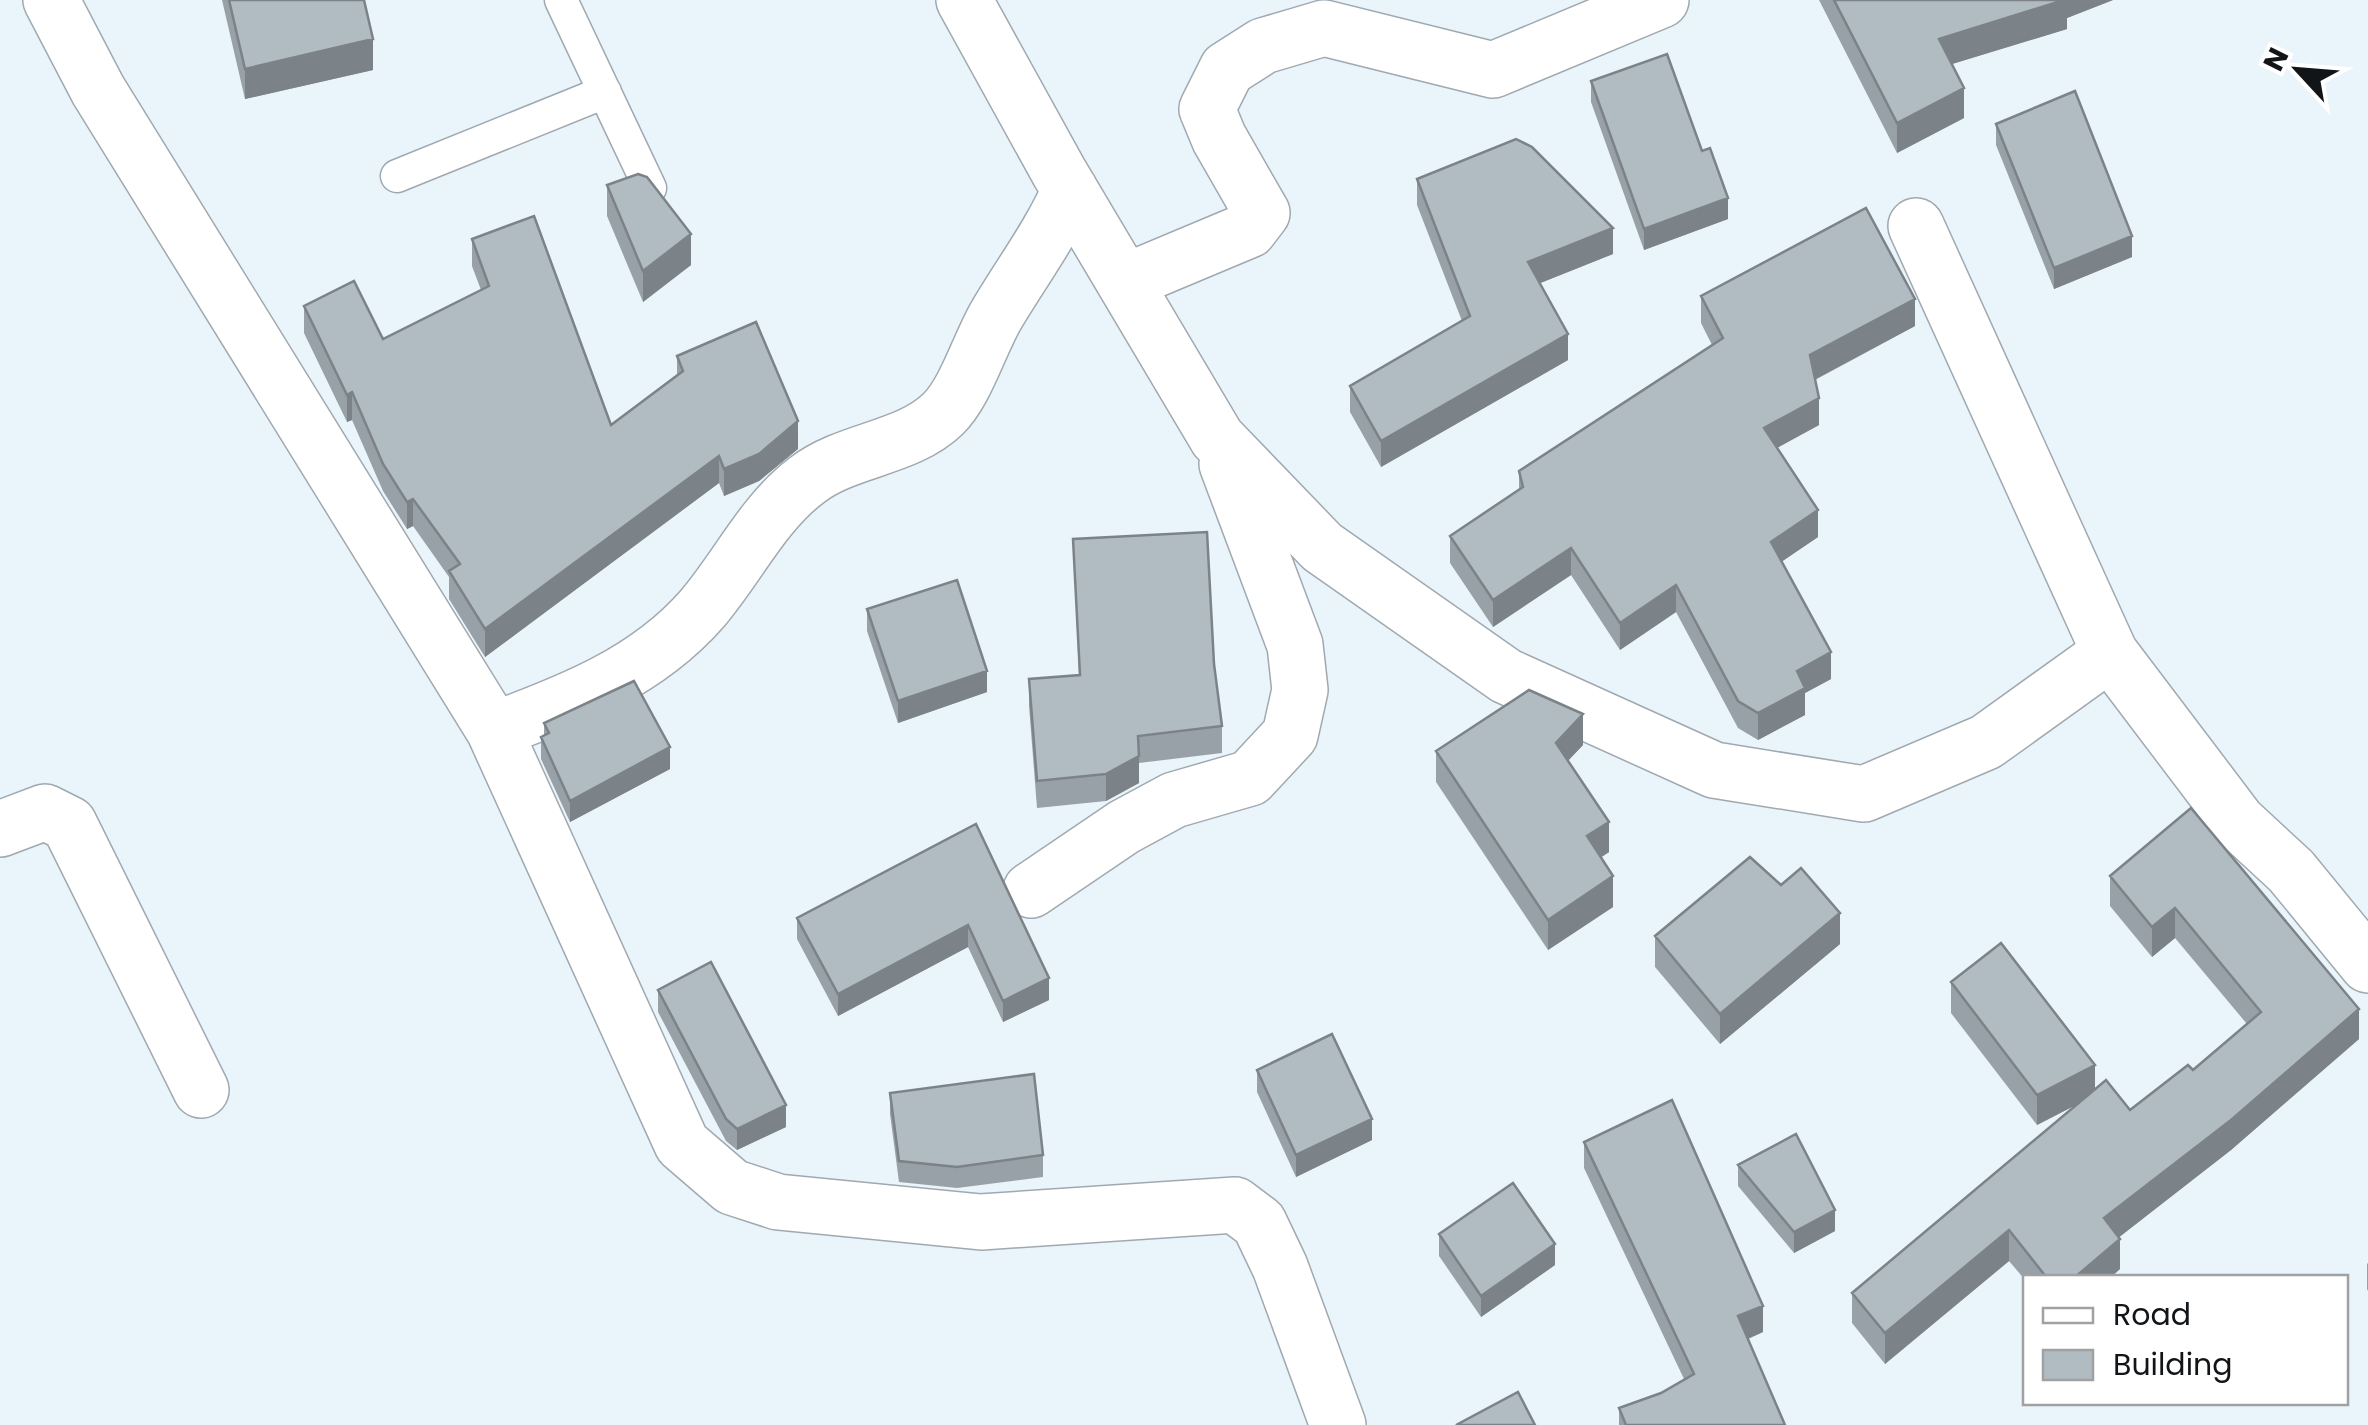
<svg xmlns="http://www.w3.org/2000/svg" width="2368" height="1425" font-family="Poppins,sans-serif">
<rect width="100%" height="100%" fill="#eaf4fb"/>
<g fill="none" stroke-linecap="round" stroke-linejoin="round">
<g stroke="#a0a9b0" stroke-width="35">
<path id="service" d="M561,0L650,188
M397,176L605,92"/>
</g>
<g stroke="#a0a9b0" stroke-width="58">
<path id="minor" d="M51,0L98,90L494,730L682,1144L732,1187L778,1202L981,1222L1235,1205L1259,1223L1280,1267L1338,1425
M964,0L1059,172L1217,438L1322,547L1506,676L1714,770L1864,794L1986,742L2110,653L2238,822L2291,871L2368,965
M1916,226L2110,653
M1125,282L1249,230L1262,213L1219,138L1207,109L1227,69L1263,46L1324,28L1493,70L1661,0
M494,730C570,702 647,672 702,609C738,567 762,514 807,480C847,449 907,449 943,414C966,392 980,342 997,314C1022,272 1050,235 1070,190
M0,829L45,812L69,824L201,1090
M1031,890L1124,827L1174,800L1250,778L1290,735L1300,690L1295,645L1227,464"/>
</g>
<use href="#service" stroke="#fff" stroke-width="32"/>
<use href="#minor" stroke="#fff" stroke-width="55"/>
</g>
<path fill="#98a1a7" d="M222,0H364L373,70L245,99Z
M1819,0H2113L2067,18V29L1952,64L1964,118L1897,153Z
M1591,81L1702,151L1728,219L1644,250L1591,102Z
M1996,124L2132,257L2054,289L1996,145Z
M1417,179L1613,254L1540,283L1568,360L1381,467L1350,412V386L1462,321L1417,205Z
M607,185L691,265L643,302L607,216Z
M472,239L611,425L677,375V356L798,449L759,481L724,496L719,483L485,657L449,599V577L413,526L407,529L383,491L352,420L347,422L304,333V306L383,339L481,290L472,266Z
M1701,296L1915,326L1815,380L1819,425L1777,448L1818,537L1782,561L1831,679L1805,693V715L1758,740L1738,728L1676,612L1620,650L1571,575L1493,627L1450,563V536L1519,490V471L1712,345L1701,323Z
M1073,539L1214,664L1222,726V753L1139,763V783L1106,801L1037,808L1029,706V679L1079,675Z
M867,609L987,692L898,723L867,631Z
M544,723L670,769L570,822L541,759V737L544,736Z
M1583,745L1568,761L1609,852L1601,857L1613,907L1548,950L1436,782V751Z
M2191,808L2359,1039L2231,1150L2119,1237L2120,1269L2110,1278H2026V1281L2009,1261L1885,1364L1852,1323V1293L2076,1105L2037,1125L1951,1013V982L2095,1089L2130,1110L2193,1070L2247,1024L2175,938L2152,957L2110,906V876Z
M976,824L1049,1000L1003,1022L968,947L838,1016L797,939V918Z
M1655,936L1840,944L1720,1044L1655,967Z
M658,990L786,1127L737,1150L726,1141L658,1012Z
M1257,1070L1372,1140L1296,1177L1257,1092Z
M890,1093L1043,1155V1177L957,1188L899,1182L890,1114Z
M1584,1142L1763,1332L1748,1339L1785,1425H1619V1408L1661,1393L1684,1379L1584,1168Z
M1738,1165L1835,1231L1794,1253L1738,1186Z
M1439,1234L1555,1265L1481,1317L1439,1256Z
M2368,1263V1291L2367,1289V1264Z"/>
<path fill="#7c8388" d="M2064,0H2113L2067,18V29L1939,68V39Z
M373,39V70L245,99V69Z
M1964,88V118L1897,153V123Z
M1728,198V219L1644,250V229Z
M1613,228V254L1528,288V262Z
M691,234V265L643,302V271Z
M2132,236V257L2054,289V268Z
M1915,299V326L1810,382V355Z
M1568,334V360L1381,467V441Z
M352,392V420L347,422V395Z
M1819,398V425L1764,455V428Z
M798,421V449L759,481L724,496V469Z
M719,456V483L485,657V629Z
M413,499V526L407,529V502Z
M1818,510V537L1771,569V542Z
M1571,548V575L1493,627V600Z
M1676,585V612L1620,650V623Z
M1831,652V679L1805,693V715L1758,740V713L1797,671Z
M987,671V692L898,723V701Z
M1583,714V745L1556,773V743Z
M670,747V769L570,822V801Z
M1139,756V783L1106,801V774Z
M1609,822V852L1587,867V836Z
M1613,876V907L1548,950V920Z
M2175,908V938L2152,957V927Z
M1840,913V944L1720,1044V1014Z
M968,925V947L838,1016V994Z
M1049,978V1000L1003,1022V1001Z
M2359,1009V1039L2231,1150L2104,1249V1218Z
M2095,1065V1095L2037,1125V1095Z
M786,1105V1127L737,1150V1129Z
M1372,1119V1140L1296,1177V1155Z
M1835,1210V1231L1794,1253V1232Z
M2009,1230V1261L1885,1364V1333Z
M2120,1239V1269L2110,1278H2074Z
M1555,1244V1265L1481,1317V1296Z
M1763,1306V1332L1738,1343V1316Z"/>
<path fill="#b1bbc2" stroke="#7c8388" stroke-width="2.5" d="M229,0H364L373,39L245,69Z
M1834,0H2064L1939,39L1964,88L1897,123Z
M1667,54L1702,151L1710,148L1728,198L1644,229L1591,81Z
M2075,91L2132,236L2054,268L1996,124Z
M1516,139L1532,147L1613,228L1528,262L1568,334L1381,441L1350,386L1470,316L1417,179Z
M638,174L647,177L691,234L643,271L607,185Z
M1866,208L1915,299L1810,355L1819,398L1764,428L1818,510L1771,542L1831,652L1797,671L1805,688L1758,713L1738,701L1676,585L1620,623L1571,548L1493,600L1450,536L1523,487L1519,471L1723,338L1701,296Z
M534,216L611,425L683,371L677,356L756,322L798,421L759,454L724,469L719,456L485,629L449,571L460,564L413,499L407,502L383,464L352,392L347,395L304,306L354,281L383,339L489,286L472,239Z
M1207,532L1214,664L1222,726L1138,736L1139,756L1106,774L1037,781L1029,679L1080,675L1073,539Z
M957,580L987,671L898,701L867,609Z
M634,681L670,747L570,801L541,737L549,733L544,723Z
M1529,690L1583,714L1556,743L1609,822L1587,836L1613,876L1548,920L1436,751Z
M2191,808L2359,1009L2231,1120L2104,1218L2120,1239L2074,1278H2047L2009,1230L1885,1333L1852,1293L2106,1080L2130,1110L2188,1065L2193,1070L2261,1012L2175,908L2152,927L2110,876Z
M976,824L1049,978L1003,1001L968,925L838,994L797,918Z
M1750,857L1781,885L1801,868L1840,913L1720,1014L1655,936Z
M2001,943L2095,1065L2037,1095L1951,982Z
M711,962L786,1105L737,1129L726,1119L658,990Z
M1332,1034L1372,1119L1296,1155L1257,1070Z
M1034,1074L1043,1155L957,1167L899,1161L890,1093Z
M1672,1100L1763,1306L1738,1316L1785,1425H1626L1619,1408L1661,1393L1694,1374L1584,1142Z
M1796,1134L1835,1210L1794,1232L1738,1165Z
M1513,1183L1555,1244L1481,1296L1439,1234Z
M1518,1392L1535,1425H1456Z"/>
<rect x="2023" y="1275" width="325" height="130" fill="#ffffff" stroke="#a0a1a3" stroke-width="2.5"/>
<rect x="2043" y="1308" width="50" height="15" fill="#ffffff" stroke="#a0a1a3" stroke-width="2.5"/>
<text x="2113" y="1325" font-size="30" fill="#121518">Road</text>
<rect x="2043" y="1350" width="50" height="30" fill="#b1bbc2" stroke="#a0a1a3" stroke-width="2.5"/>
<text x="2113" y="1375" font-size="30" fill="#121518">Building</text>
<g transform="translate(2298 70) rotate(296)" stroke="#ffffff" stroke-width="8" paint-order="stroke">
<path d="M0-8L18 38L0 25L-18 38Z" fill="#121518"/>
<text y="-15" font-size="28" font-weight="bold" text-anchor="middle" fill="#121518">N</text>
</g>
</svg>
